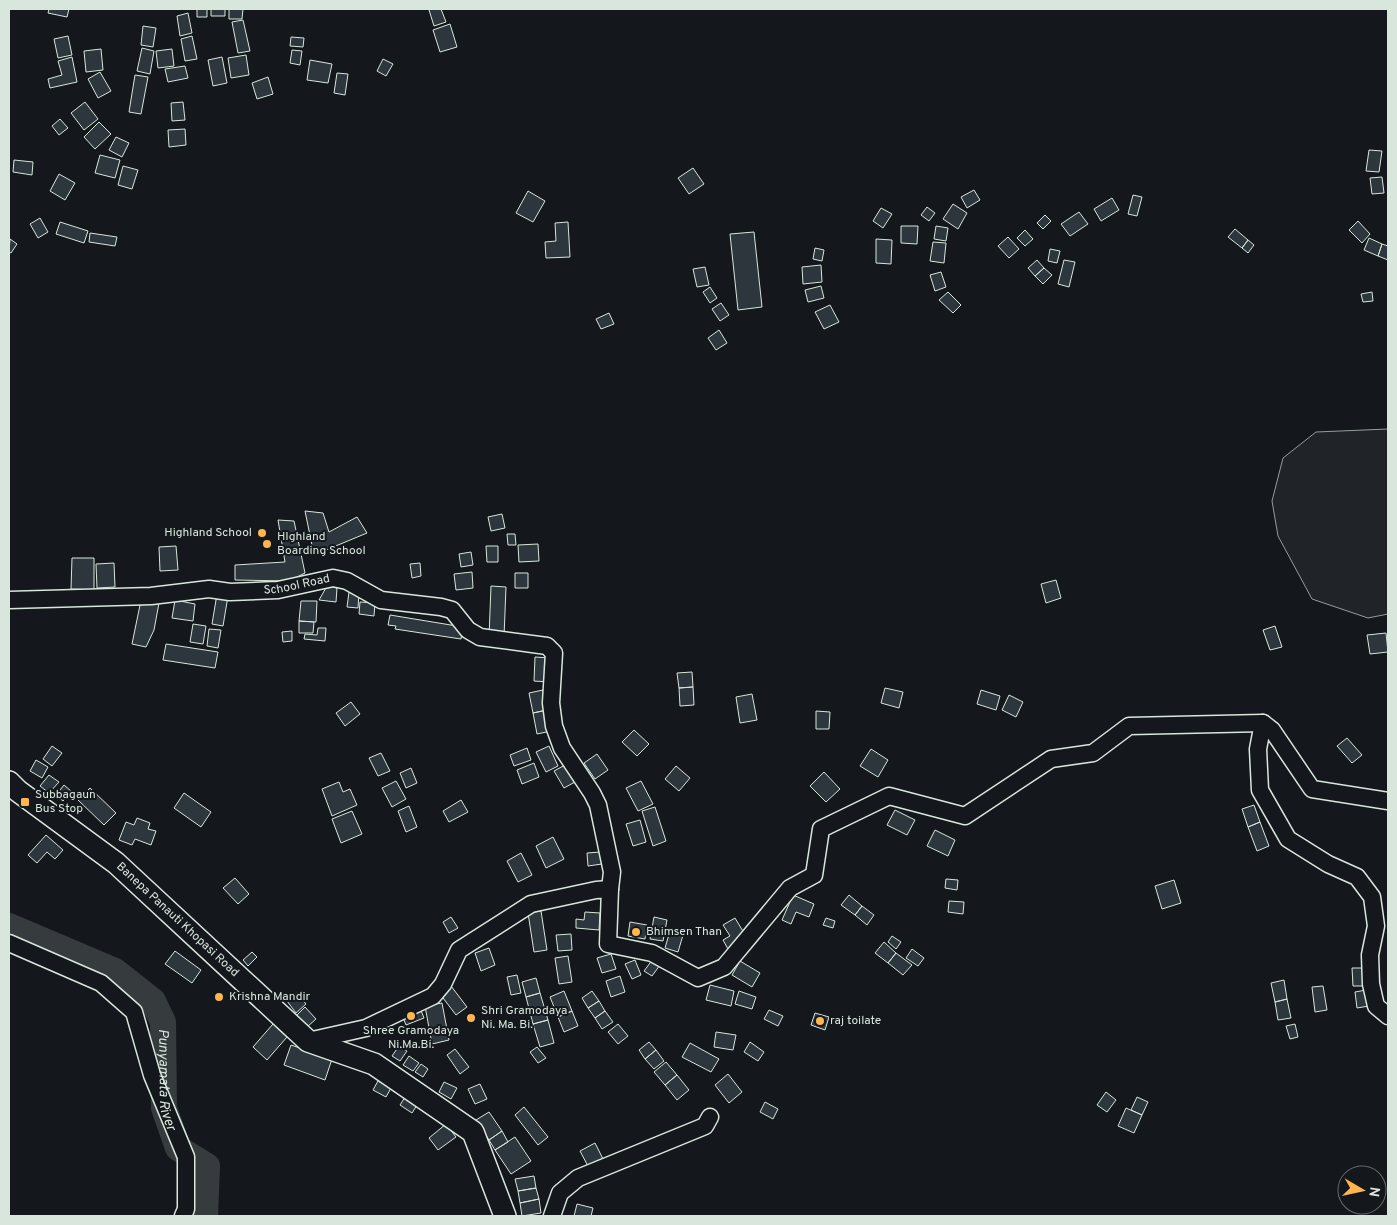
<svg xmlns="http://www.w3.org/2000/svg" width="1397" height="1225" font-family="Overpass,sans-serif">
<rect width="100%" height="100%" fill="#14181c"/>
<path fill="#202428" stroke="#939e99" d="M1388,429V614L1368,618L1312,599L1278,536L1272,501L1283,458L1316,432Z"/>
<g fill="none" stroke-linecap="round" stroke-linejoin="round">
<path stroke="#363b3e" stroke-width="26" id="s1" d="M9,926L115,971L153,1001L163,1022L164,1108L178,1148L207,1166L205,1216"/>
</g>
<path fill="#2c363c" stroke="#d8e6dc" d="M49,9H69L67,17L48,13Z
M197,9H207V17H197Z
M211,9H225V16H211Z
M229,9H243L242,19H229Z
M432,9H441L446,22L434,26L429,10Z
M188,13L192,33L180,36L177,16Z
M243,20L250,51L238,53L232,22Z
M450,24L457,47L440,52L433,30Z
M143,26L156,28L153,47L141,45Z
M68,36L72,55L58,58L54,39Z
M192,36L197,59L185,61L181,39Z
M291,37L304,38L303,47L290,46Z
M142,48L154,51L150,74L137,71Z
M101,49L103,70L86,72L84,51Z
M172,49L174,66L158,68L156,51Z
M292,50L302,51L300,65L290,63Z
M246,55L249,75L231,78L228,58Z
M72,57L77,82L50,88L48,79L62,75L58,61Z
M222,57L227,83L213,86L208,60Z
M383,59L393,64L386,76L377,71Z
M310,60L332,64L328,83L307,80Z
M185,66L188,78L168,82L165,69Z
M100,72L111,91L98,98L88,79Z
M337,73L348,74L345,95L334,93Z
M135,75L148,77L141,114L129,112Z
M268,77L273,94L257,99L252,83Z
M85,102L98,119L84,130L71,113Z
M183,102L185,120L172,121L171,103Z
M60,119L68,128L59,135L52,126Z
M99,122L111,134L95,149L84,137Z
M185,129L186,145L169,147L168,130Z
M116,137L129,143L122,157L109,150Z
M1369,150L1382,151L1379,172L1366,171Z
M100,155L120,160L115,178L95,173Z
M14,160L33,162L32,175L13,172Z
M123,166L138,170L132,189L118,185Z
M693,168L704,184L689,194L678,178Z
M59,174L75,183L65,200L50,191Z
M1382,177L1384,193L1372,194L1370,178Z
M974,190L980,200L967,208L961,197Z
M528,191L545,201L533,222L516,213Z
M1133,195L1142,197L1137,216L1128,214Z
M1112,198L1119,210L1101,221L1094,209Z
M953,204L967,213L958,229L943,219Z
M927,207L935,213L929,221L921,215Z
M881,208L892,214L883,228L873,221Z
M1079,212L1088,224L1070,236L1061,224Z
M1045,215L1051,221L1043,229L1037,223Z
M40,218L48,232L38,238L30,224Z
M1358,221L1370,234L1362,243L1349,230Z
M60,222L88,231L84,243L56,234Z
M568,222L570,257L546,258L545,242L556,241L555,223Z
M901,226H918L917,244L901,243Z
M936,226L948,228L946,241L934,239Z
M1235,229L1248,240L1242,248L1228,237Z
M1025,230L1033,239L1025,246L1017,238Z
M754,232L762,307L738,310L730,234Z
M90,233L117,237L115,246L89,242Z
M1008,237L1019,249L1009,258L998,246Z
M1369,238L1382,244L1378,256L1364,250Z
M10,239L17,244L11,253L9,252Z
M876,239L892,240L891,264L876,263Z
M1248,240L1254,245L1248,253L1242,248Z
M933,242L946,243L944,263L930,261Z
M1382,244L1388,246V260L1378,256Z
M815,248L824,250L822,261L813,259Z
M1050,249L1060,251L1057,263L1048,261Z
M1037,260L1044,268L1035,276L1028,268Z
M1064,260L1075,262L1069,287L1058,284Z
M821,265L822,282L803,284L802,267Z
M705,267L709,285L697,287L693,269Z
M1044,268L1052,275L1043,284L1035,276Z
M941,272L946,287L935,291L930,275Z
M821,286L824,298L808,302L805,290Z
M710,287L717,298L710,303L703,292Z
M948,292L961,305L953,313L939,300Z
M1372,292L1373,301L1363,302L1361,294Z
M721,303L729,315L720,321L712,309Z
M830,305L839,322L824,329L815,312Z
M609,313L614,324L601,329L596,319Z
M719,330L727,343L716,350L708,338Z
M305,511L323,513L329,532L357,517L367,533L314,555Z
M502,514L505,528L491,531L488,517Z
M278,520L294,521L305,573L289,581L235,580V565L285,562Z
M507,534H515L516,545H508Z
M538,544L539,561L519,562L518,545Z
M176,546L178,570L160,571L159,547Z
M486,546H498V562H487Z
M471,552L473,565L461,567L459,554Z
M72,558H94V590L71,589Z
M114,563L115,587L97,588L96,564Z
M420,563L421,576L412,578L410,564Z
M472,572L473,588L456,590L454,574Z
M515,573H528V588H515Z
M1056,580L1061,598L1046,603L1041,584Z
M327,586L337,588L336,602L319,600Z
M491,586L506,587L504,637H489Z
M349,592L359,593L358,608L347,607Z
M217,594L228,596L223,626L212,624Z
M175,600L195,604L193,621L172,618Z
M301,601H317L316,622L299,621Z
M360,602L375,603L374,616L359,614Z
M159,603L154,630L146,647L132,644L140,605Z
M390,615L463,627L461,639L395,629L396,626L388,625Z
M299,621L314,622L313,633H299Z
M193,624L206,626L203,644L190,642Z
M1275,626L1282,647L1270,650L1263,630Z
M318,628H326L325,641L304,639L305,634L317,635Z
M209,629L221,630L218,648L207,646Z
M292,631V641L283,642L282,632Z
M1386,633L1388,652L1370,654L1367,635Z
M166,644L218,652L215,668L163,660Z
M535,657L550,658L549,682L534,681Z
M692,672L693,687L679,688L677,673Z
M693,687L694,705L680,706L679,688Z
M885,688L903,692L899,708L881,703Z
M543,690L547,710L533,713L529,693Z
M981,690L1000,696L996,710L977,704Z
M752,694L757,720L740,723L736,697Z
M1009,695L1023,702L1016,717L1002,710Z
M351,702L360,714L345,726L336,713Z
M547,710L551,731L537,734L533,713Z
M816,711L830,712L829,729H816Z
M634,730L649,744L637,756L622,742Z
M1347,738L1362,755L1352,763L1337,746Z
M52,746L62,753L52,766L43,759Z
M549,746L558,766L546,772L536,752Z
M527,748L531,760L514,766L510,755Z
M871,749L888,760L878,777L860,766Z
M381,753L390,771L378,776L369,758Z
M597,754L608,770L595,779L584,763Z
M36,760L48,767L42,778L30,771Z
M534,763L539,777L522,784L517,770Z
M565,765L575,782L564,788L554,771Z
M676,766L690,778L679,791L665,779Z
M411,768L417,783L406,788L400,773Z
M824,772L840,789L826,802L810,786Z
M49,775L59,782L49,793L40,786Z
M396,781L406,799L392,807L382,788Z
M641,781L653,804L638,811L626,788Z
M339,782L343,792L350,789L357,805L332,816L322,789Z
M64,785L71,791L63,801L56,795Z
M90,788L116,813L104,825L78,800Z
M184,793L211,812L201,827L174,808Z
M461,800L468,812L449,822L443,811Z
M1254,805L1260,822L1248,827L1242,809Z
M409,806L417,827L406,832L398,811Z
M655,807L666,841L653,846L642,811Z
M895,810L915,820L907,835L887,825Z
M352,811L362,834L341,843L332,819Z
M137,818L150,823L148,829L156,831L151,845L135,839L132,845L119,840L126,822L134,825Z
M640,820L646,842L633,846L626,824Z
M1260,822L1269,846L1257,851L1248,827Z
M935,830L955,840L948,856L927,846Z
M46,835L63,850L55,859L47,852L37,863L28,855Z
M553,837L564,859L546,868L536,846Z
M600,852L602,864L588,866L587,853Z
M521,853L532,875L518,882L507,861Z
M235,878L249,894L238,904L223,888Z
M946,879L958,880L957,890L945,888Z
M1174,880L1181,903L1162,909L1155,886Z
M793,895L814,904L809,917L796,912L791,924L782,920Z
M849,895L862,906L855,915L841,905Z
M949,901L964,902L963,914L948,912Z
M862,906L874,915L867,925L855,915Z
M541,911L547,950L534,952L528,913Z
M585,912L600,913L599,930L576,928V919L584,920Z
M451,917L458,928L449,933L443,922Z
M654,917L667,920L663,941L650,939Z
M735,918L747,938L728,949L723,940L730,936L723,925Z
M826,918L835,921L833,928L823,925Z
M630,922L647,925L645,939L628,936Z
M670,931L683,935L678,952L665,948Z
M571,934L572,950L558,951L556,935Z
M892,936L901,942L896,949L888,942Z
M884,942L896,953L888,963L875,953Z
M489,948L495,965L481,971L475,953Z
M912,949L924,958L918,966L906,958Z
M175,951L201,970L192,983L165,964Z
M252,952L257,957L248,966L243,960Z
M896,953L912,965L903,975L888,963Z
M611,954L616,969L602,973L597,958Z
M568,956L572,982L559,984L555,958Z
M653,959L660,965L652,976L644,971Z
M635,960L641,975L632,979L625,964Z
M740,961L760,973L752,987L732,975Z
M1352,968H1363L1364,986H1353Z
M517,975L521,993L511,995L507,977Z
M620,976L625,992L611,997L606,981Z
M536,978L540,993L526,997L522,982Z
M1284,980L1287,999L1275,1002L1271,983Z
M710,985L734,991L731,1006L706,1000Z
M451,986L467,1007L456,1015L440,994Z
M1323,986L1327,1010L1315,1012L1312,987Z
M1366,990L1369,1006L1357,1008L1355,992Z
M564,991L572,1011L558,1017L550,997Z
M592,991L599,1001L588,1008L582,998Z
M739,991L756,997L752,1009L735,1004Z
M297,993L306,1004L296,1013L287,1001Z
M540,993L548,1020L533,1024L526,997Z
M1287,999L1291,1018L1278,1020L1275,1002Z
M599,1001L605,1011L595,1018L588,1008Z
M442,1003L449,1040L432,1044L425,1006Z
M305,1007L316,1019L307,1027L296,1016Z
M420,1008L424,1018L406,1025L402,1015Z
M769,1010L783,1016L778,1026L764,1019Z
M572,1011L578,1026L564,1032L558,1017Z
M605,1011L613,1022L602,1029L595,1018Z
M815,1013L829,1017L825,1030L811,1025Z
M548,1020L554,1043L540,1047L533,1024Z
M273,1024L287,1037L267,1060L253,1047Z
M618,1024L628,1036L618,1044L608,1032Z
M1295,1024L1298,1037L1290,1039L1286,1026Z
M716,1032L736,1035L733,1050L714,1047Z
M649,1042L656,1050L645,1059L639,1050Z
M750,1042L764,1052L758,1061L744,1052Z
M690,1043L719,1059L711,1072L682,1057Z
M291,1045L332,1059L325,1080L284,1065Z
M399,1046L407,1051L400,1061L392,1056Z
M537,1047L546,1058L538,1063L530,1052Z
M455,1049L469,1067L460,1074L447,1055Z
M656,1050L664,1061L654,1069L645,1059Z
M409,1056L419,1063L413,1071L403,1065Z
M666,1062L677,1075L665,1085L654,1072Z
M421,1064L428,1069L423,1077L415,1072Z
M728,1074L742,1092L729,1103L715,1085Z
M677,1075L689,1090L677,1100L665,1085Z
M378,1081L391,1088L386,1097L373,1090Z
M444,1082L457,1088L451,1099L439,1092Z
M480,1084L487,1099L475,1104L468,1089Z
M1106,1092L1116,1100L1107,1112L1097,1105Z
M407,1094L419,1102L412,1113L400,1105Z
M1137,1097L1148,1102L1142,1115L1131,1110Z
M765,1102L778,1109L773,1119L760,1112Z
M524,1107L548,1137L538,1145L515,1115Z
M1126,1108L1142,1115L1134,1133L1118,1126Z
M489,1112L502,1131L489,1140L476,1120Z
M446,1124L456,1137L438,1150L429,1138Z
M502,1131L508,1142L495,1150L489,1140Z
M515,1137L531,1161L511,1174L495,1150Z
M595,1143L604,1161L589,1168L580,1151Z
M534,1176L536,1188L518,1191L515,1179Z
M536,1188L539,1199L520,1203L518,1191Z
M539,1199L541,1213L522,1216L520,1203Z
M577,1204L593,1208L591,1216H574Z"/>
<g fill="none" stroke-linecap="round" stroke-linejoin="round">
<g stroke="#d8e6dc" stroke-width="19">
<g id="minor">
<path id="s2" d="M9,600L151,596L209,589L230,592L278,590L333,578L347,581L381,600L441,607L452,610L468,630L480,637L547,646L554,653L551,703L554,726L562,748L592,793L598,805L612,872L610,889"/>
<path d="M1263,723L1258,749L1260,790L1288,839L1328,864L1357,877L1372,897L1376,926L1370,955L1371,984L1376,1006L1388,1016"/>
<path d="M9,943L101,983L134,1012L152,1075L186,1157V1209L183,1216"/>
<path d="M308,1041L366,1028L433,996L443,984L459,950L531,904L596,890L610,889L608,944L652,953L698,978L724,967L790,888L814,875L821,829L889,796L965,816L1051,759L1093,753L1129,726L1263,723L1272,730L1312,789L1388,801"/>
<path d="M552,1216L560,1193L578,1178L705,1126L710,1117"/>
</g>
</g>
<g stroke="#d8e6dc" stroke-width="24">
<g id="major">
<path id="s3" d="M9,782L18,791L116,863L308,1041L374,1064L473,1132L505,1216"/>
</g>
</g>
<use href="#minor" stroke="#14181c" stroke-width="16"/>
<use href="#major" stroke="#14181c" stroke-width="21"/>
</g>
<g fill="#ffb74d" stroke="#14181c" stroke-width="2">
<circle cx="262" cy="533" r="5"/>
<circle cx="267" cy="544" r="5"/>
<rect x="20" y="797" width="10" height="10" rx="2.5"/>
<circle cx="636" cy="932" r="5"/>
<circle cx="219" cy="997" r="5"/>
<circle cx="411" cy="1016" r="5"/>
<circle cx="471" cy="1018" r="5"/>
<circle cx="820" cy="1021" r="5"/>
</g>
<g text-anchor="middle" dominant-baseline="central" stroke-width="4" stroke-linejoin="round" paint-order="stroke">
<g font-size="12" fill="#d8e6dc" stroke="#14181c" text-anchor="start">
<text x="252" y="533" text-anchor="end">Highland School</text>
<text x="277" y="537">HIghland<tspan x="277" dy="14">Boarding School</tspan></text>
<text x="35" y="795">Subbagaun<tspan x="35" dy="14">Bus Stop</tspan></text>
<text x="646" y="932">Bhimsen Than</text>
<text x="229" y="997">Krishna Mandir</text>
<text x="481" y="1011">Shri Gramodaya<tspan x="481" dy="14">Ni. Ma. Bi.</tspan></text>
<text x="830" y="1021">raj toilate</text>
<text x="411" y="1031" text-anchor="middle">Shree Gramodaya<tspan x="411" dy="14">Ni.Ma.Bi.</tspan></text>
</g>
<g font-size="12" fill="#d8e6dc" stroke="#14181c">
<text stroke="none"><textPath href="#s2" startOffset="289">School Road</textPath></text>
<text stroke="none"><textPath href="#s3" startOffset="218">Banepa Panauti Khopasi Road</textPath></text>
</g>
<g font-size="14" font-style="italic" fill="#d8e6dc" stroke="#14181c">
<text stroke="none"><textPath href="#s1" startOffset="245">Punyamata River</textPath></text>
</g>
</g>
<rect width="1397" height="1225" fill="none" stroke="#d8e6dc" stroke-width="20"/>
<g transform="translate(1362 1190) rotate(99)"><circle r="24" fill="#14181c" stroke="#626a69"/>
<path d="M0-4L9 19L0 12L-9 19Z" fill="#ffb74d"/>
<text y="-8" font-size="14" font-weight="bold" text-anchor="middle" fill="#d8e6dc">N</text>
</g>
</svg>
